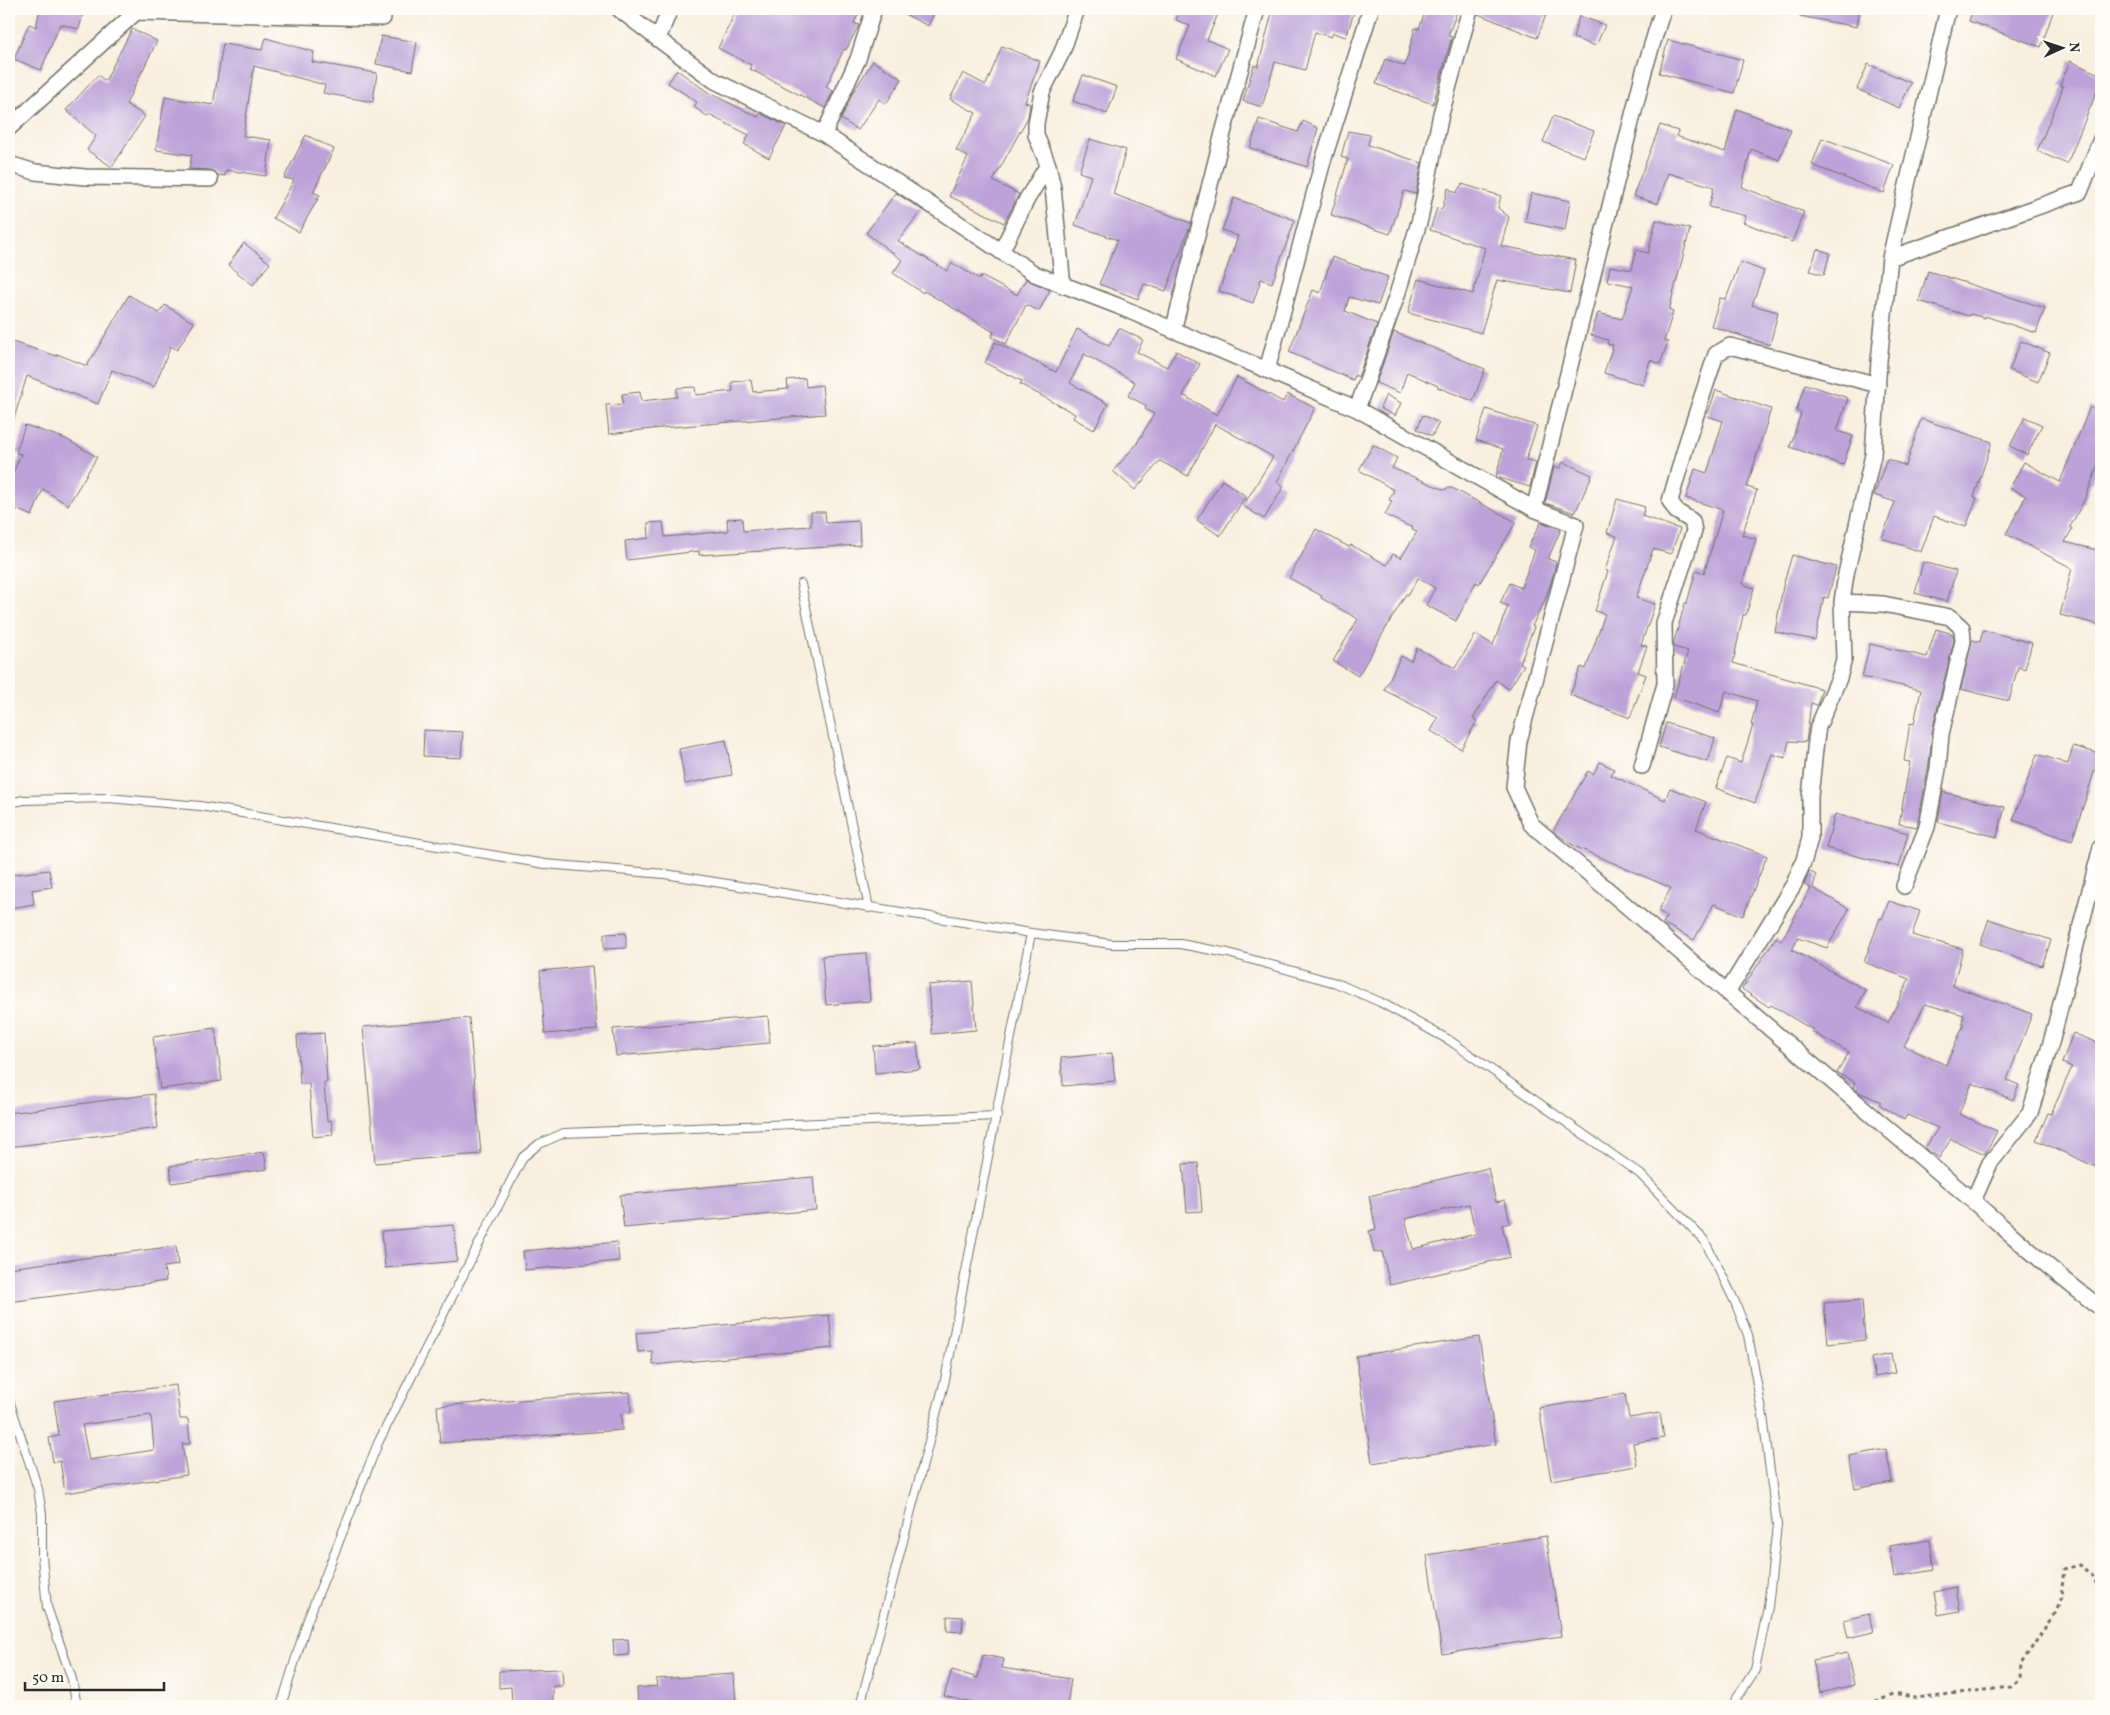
<svg xmlns="http://www.w3.org/2000/svg" width="2110" height="1715" font-family="Vollkorn,serif">
<rect width="100%" height="100%" fill="#fdfcf7"/>
<filter id="ink" filterUnits="userSpaceOnUse"><feTurbulence type="fractalNoise" baseFrequency=".02" numOctaves="2"/><feDisplacementMap in="SourceGraphic" scale="10" xChannelSelector="R" yChannelSelector="G"/><feConvolveMatrix kernelMatrix="1 2 1 2 8 2 1 2 1" color-interpolation-filters="sRGB"/></filter>
<filter id="wash" filterUnits="userSpaceOnUse"><feTurbulence type="fractalNoise" baseFrequency=".0096" numOctaves="4" result="noise"/><feDisplacementMap in="SourceGraphic" scale="20" xChannelSelector="R" yChannelSelector="G"/><feGaussianBlur stdDeviation="1.12" result="paint"/><feColorMatrix in="noise" values="0 0 0 0 0 0 0 0 0 0 0 0 0 0 0 0 0 1.4 0 .05"/><feComposite in="paint" operator="in"/></filter>
<g filter="url(#wash)">
<rect width="100%" height="100%" fill="#f8efde"/>
<g id="blocks">
<path fill="#bca2d8" fill-rule="evenodd" d="M40,9H84L79,29L60,24L41,70L14,59L29,24L36,27Z
M737,9H861L854,23L859,25L846,50L844,49L826,87L833,91L825,108L750,69L751,65L718,48Z
M895,9H936L928,26Z
M1181,9H1220L1207,40L1228,49L1216,76L1176,59L1190,26L1176,20Z
M1273,9H1355L1346,37L1333,33L1331,37L1315,32L1305,70L1275,62L1262,107L1243,101L1254,65L1258,67Z
M1426,9H1458L1448,36L1452,37L1433,104L1376,84L1385,59L1405,66L1415,28L1419,29Z
M1479,9H1530L1546,15L1537,38L1478,14Z
M1801,9H1860L1857,27L1800,16Z
M1973,9H2054L2041,47L1969,21Z
M1579,16L1605,25L1596,46L1573,38Z
M132,29L157,41L126,104L145,116L112,167L87,150L96,136L66,110L98,75L105,81Z
M381,36L417,42L412,71L376,64Z
M266,38L314,52L312,62L377,73L373,102L323,93L325,85L254,66L243,136L271,140L266,176L226,170L225,176L218,175L211,170L189,169L192,155L156,150L165,97L213,105L223,44L262,50Z
M1668,40L1743,60L1734,93L1659,73Z
M1002,46L1040,61L1025,102L1030,104L1028,117L993,181L1019,194L1004,223L949,196L968,157L956,150L976,113L950,99L963,73L986,85Z
M873,61L902,79L886,104L879,99L858,130L841,119L852,94Z
M2070,61L2101,75V81L2067,164L2037,151L2058,101L2063,86L2060,85Z
M1868,64L1911,83L1899,108L1857,89Z
M677,70L709,93L758,117L760,113L786,126L769,158L744,144L749,135L709,115L708,117L694,107L697,102L668,83Z
M1083,75L1117,87L1107,114L1073,101Z
M1737,109L1791,130L1779,160L1751,149L1742,187L1804,212L1792,242L1743,222L1746,216L1709,207L1714,187L1668,173L1658,204L1633,196L1660,125L1678,131L1676,136L1725,152Z
M1553,116L1594,131L1584,157L1543,142Z
M1259,119L1298,132L1303,121L1318,128L1307,167L1250,148Z
M1348,131L1370,135L1368,145L1422,163L1416,194L1404,191L1390,234L1331,215L1348,159L1341,157Z
M306,135L334,149L313,192L320,195L299,232L273,218L294,180L284,178Z
M1822,138L1894,165L1884,193L1812,165Z
M1090,139L1126,150L1113,194L1191,223L1166,291L1144,284L1138,299L1099,284L1118,240L1075,225L1091,176L1079,172Z
M1462,184L1501,196L1498,208L1509,217L1501,246L1576,260L1570,293L1497,280L1481,333L1408,313L1418,279L1473,294L1485,248L1430,230L1437,208L1442,209L1448,188L1456,193Z
M896,193L922,210L898,241L947,271L952,263L980,279L981,276L1017,295L1026,279L1050,290L1039,311L1026,305L1006,344L992,337L994,332L924,291L923,293L893,273L902,260L866,233Z
M1531,193L1570,201L1565,230L1525,222Z
M1234,198L1295,220L1272,283L1261,279L1253,303L1219,291L1238,236L1222,230Z
M1656,220L1690,229L1669,310L1673,312L1664,341L1668,342L1660,364L1650,360L1643,385L1604,373L1613,345L1607,344L1608,340L1591,335L1598,313L1622,319L1633,286L1607,281L1610,266L1632,270L1636,250L1648,253Z
M244,243L270,263L253,285L228,265Z
M1817,249L1830,253L1824,275L1810,271Z
M1332,257L1388,277L1378,305L1349,297L1345,311L1377,324L1358,377L1355,375L1353,380L1289,352L1313,290L1320,293Z
M1740,262L1764,271L1752,305L1778,312L1770,345L1711,326L1720,298L1726,299Z
M1928,271L2045,308L2036,333L1985,316V318L1970,314L1969,316L1919,301Z
M129,295L159,313L165,305L194,323L177,350L171,346L154,387L112,370L98,404L27,376L12,425H9V341L57,356V354L87,366Z
M1119,328L1143,340L1137,352L1167,367L1176,351L1200,364L1183,395L1217,415L1237,377L1283,402L1287,394L1315,408L1277,482L1284,486L1264,519L1243,506L1273,457L1215,424L1188,476L1160,461L1135,490L1113,471L1136,445L1154,414L1145,409L1147,406L1128,396L1135,382L1084,354L1070,383L1108,404L1094,430L1073,418L1075,414L1020,384L1022,381L985,363L995,342L1056,372L1077,329L1109,346Z
M1394,332L1485,369L1473,401L1437,387L1438,386L1407,372L1400,393L1376,383Z
M2021,341L2050,353L2038,382L2009,370Z
M805,378L806,387L822,385L825,414L660,428L609,434L606,405L623,404L622,394L640,392L641,401L677,397V388L695,387L696,395L733,391L732,382L751,380L753,392L788,389L787,380Z
M1805,384L1848,398L1837,431L1853,436L1843,465L1790,447L1801,413L1796,411Z
M1716,390L1771,409L1747,487L1757,490L1742,535L1756,539L1742,584L1754,588L1746,615H1743L1733,663L1822,689L1817,705L1811,703L1806,742L1789,741L1785,758L1772,754L1755,803L1716,788L1727,758L1741,763L1753,725H1751L1757,701L1726,691L1719,713L1674,697L1688,651L1674,647V642L1685,603H1687L1696,570L1704,573L1723,510L1686,498L1695,469L1707,473L1723,421L1707,416Z
M1386,395L1401,403L1395,416L1380,408Z
M2090,407L2101,412V456L2086,497L2070,527L2072,529L2065,542L2101,551V625L2060,615L2072,568L2006,534L2026,496L2010,488L2024,462L2060,482Z
M1486,409L1537,426L1526,460L1536,462L1530,487L1496,477L1503,449L1476,440Z
M1423,415L1439,423L1432,436L1417,429Z
M2025,417L2042,425L2027,455L2010,446Z
M1921,419L1992,442L1974,497L1977,498L1966,527L1934,516L1921,552L1882,538L1895,502L1874,495L1887,459L1906,466Z
M25,425L66,439L97,457L68,505L43,489L32,516L9,506V483L21,454L16,453Z
M1373,445L1397,458L1392,468L1445,490L1446,488H1452L1516,522L1479,584L1476,582L1456,621L1426,605L1435,588L1418,578L1408,595L1406,594L1358,676L1333,661L1358,619L1321,598L1322,596L1289,578L1316,529L1349,547L1351,545L1387,565L1393,554L1401,558L1417,532L1412,530L1413,528L1385,515L1392,501L1389,500L1394,490L1359,470Z
M1563,462L1592,475L1575,513L1545,503L1554,467L1560,468Z
M1222,480L1246,496L1220,536L1197,520Z
M1617,499L1645,507L1642,516L1680,529L1671,554L1653,549L1636,598L1655,604L1641,645L1647,646L1638,672L1646,675L1630,718L1570,695L1581,667L1586,669L1605,614L1595,611L1608,571L1605,570L1617,536L1607,533Z
M811,512H825L826,523L859,521L860,545L699,555V551L627,560L625,541L649,538L648,523L663,522L665,537L728,531L727,519L742,518L743,531L811,526Z
M1541,522L1561,529L1548,559L1556,562L1554,573L1545,600L1532,626L1534,627L1520,663L1524,665L1509,689L1496,680L1473,719L1477,721L1461,749L1431,731L1438,718L1384,690L1401,656L1411,661L1417,648L1455,668L1476,634L1493,645L1508,606L1500,603L1510,583L1521,588L1535,550L1528,547Z
M1792,555L1836,567L1828,598L1824,597L1815,640L1775,632L1783,586Z
M1923,562L1956,571L1947,602L1915,593Z
M1936,629L1953,634L1954,640L1932,732L1929,764L1917,827L1899,824L1910,762L1904,761L1910,723L1914,724L1921,690L1862,677L1870,644L1927,657Z
M1983,630L2032,643L2025,669L2018,667L2009,701L1961,689L1972,640L1980,642Z
M1666,723L1715,738L1708,762L1659,747Z
M424,730L463,732L461,758L423,756Z
M726,740L732,775L685,784L679,749Z
M2073,746L2100,754L2072,841L2013,820L2037,754L2068,764Z
M1600,762L1614,769L1611,775L1665,800L1670,788L1706,802L1696,829L1767,856L1743,916L1714,904L1694,940L1663,923L1667,916L1658,911L1671,888L1574,846L1553,831L1588,771L1593,774Z
M1943,792L2005,807L1997,837L1938,822Z
M1835,814L1908,833L1899,867L1826,848Z
M49,870L52,887L32,890L34,904L11,908L9,875Z
M1809,871L1816,875L1813,888L1849,909L1827,948L1798,938L1792,950L1866,990L1857,1007L1888,1023L1909,979L1864,962L1880,918L1882,919L1889,901L1920,911L1912,935L1963,949L1953,986L2032,1014L2007,1080L2019,1085L2013,1100L1972,1083L1959,1114L1997,1131L1985,1154L1951,1139L1939,1158L1927,1150L1925,1148L1938,1128L1907,1115L1904,1120L1879,1104L1881,1102L1857,1091L1853,1087L1855,1082L1837,1073L1849,1052L1812,1032L1813,1030L1771,1005L1769,1007L1742,989L1776,937L1781,941L1811,888L1804,885ZM1925,1004L1964,1015L1962,1023L1964,1024L1946,1065L1904,1046Z
M1989,919L2051,940L2042,966L1980,944Z
M626,933V948L604,949V934Z
M866,953L870,1001L826,1005L822,956Z
M592,966L597,1030L545,1034L540,971Z
M972,981L976,1030L932,1034L928,985Z
M768,1016L770,1043L616,1056L613,1029Z
M469,1018L481,1154L375,1163L363,1027Z
M215,1028L222,1081L160,1089L153,1037Z
M324,1033L327,1082L324,1083L327,1121L331,1120L333,1135L313,1137L309,1084H300L297,1035Z
M2073,1033L2101,1044V1169L2036,1140L2048,1113L2051,1114L2072,1067L2062,1063Z
M917,1043L920,1069L875,1073L873,1046Z
M1112,1053L1115,1081L1063,1086L1061,1058Z
M154,1094L158,1128L9,1147V1113Z
M264,1152L267,1169L172,1183L170,1166Z
M1198,1163L1202,1211L1187,1212L1183,1164Z
M1488,1168L1496,1202L1505,1200L1510,1223L1502,1225L1510,1257L1390,1285L1382,1251L1374,1253L1369,1231L1376,1229L1369,1196ZM1469,1204L1476,1234L1413,1249L1405,1219Z
M813,1177L816,1210L624,1228L620,1195Z
M454,1225L457,1261L385,1268L382,1231Z
M617,1242L619,1261L525,1270L523,1251Z
M176,1246L178,1265L164,1267L166,1281L9,1302V1268Z
M1862,1300L1865,1340L1828,1344L1824,1303Z
M829,1315L833,1348L653,1365L652,1351L638,1352L636,1333Z
M1479,1337L1496,1444L1372,1463L1356,1356Z
M1891,1354L1895,1373L1875,1377L1871,1358Z
M176,1385L180,1419H188L190,1444H182L187,1475L65,1493L60,1461L53,1462L49,1438L59,1436L54,1401ZM151,1415L154,1450L89,1460L82,1425Z
M630,1392L631,1413L621,1414L622,1430L440,1443L437,1406Z
M1625,1394L1629,1418L1660,1413L1664,1438L1633,1443L1637,1466L1551,1480L1539,1408Z
M1886,1449L1892,1482L1855,1489L1849,1456Z
M1546,1536L1561,1636L1442,1654L1427,1555Z
M1930,1540L1934,1570L1894,1577L1889,1546Z
M1956,1587L1960,1611L1938,1615L1934,1592Z
M1869,1614L1873,1632L1848,1638L1844,1620Z
M947,1616L963,1617L962,1632L947,1631Z
M628,1639L629,1655L614,1656L613,1640Z
M1847,1653L1854,1685L1820,1693L1813,1660Z
M983,1655L1004,1659L1002,1668L1071,1679L1067,1706H972L973,1703L944,1696L952,1670L978,1678Z
M562,1669L563,1686H553V1706H512L511,1687L499,1688V1671Z
M734,1674L736,1706H638L637,1688L657,1686L656,1679Z"/>
</g>
</g>
<g filter="url(#ink)">
<use href="#blocks" fill-opacity="0" stroke="#73706a" stroke-width="1"/>
<g fill="none" stroke-linecap="round" stroke-linejoin="round">
<g stroke="#73706a" stroke-width="10">
<path id="service" d="M801,584L869,908
M9,803L24,800L108,798L200,806L545,864L665,874L1031,933L1112,944H1180L1228,953L1336,983L1380,1002L1449,1040L1640,1174L1704,1240L1719,1269L1735,1302L1748,1335L1763,1416L1777,1525L1768,1607L1755,1670L1732,1706
M9,1400L38,1489L42,1514V1557L47,1607L72,1679L77,1706
M281,1706L307,1622L378,1443L523,1157L539,1144L564,1133L997,1116
M860,1706L945,1380L1031,933"/>
</g>
<g stroke="#73706a" stroke-width="18">
<path id="minor" d="M619,9L658,39
M670,9L658,39L715,81L824,134L1035,274L1118,306L1357,409L1534,509L1576,525L1519,741L1514,787L1531,824C1670,943 1808,1062 1948,1180C1999,1222 2047,1269 2101,1308
M9,128L136,12L383,18
M824,134L858,59L874,9
M9,164L35,172L85,177L210,179
M1001,252L1027,199L1048,165
M1890,258L2080,192L2101,139
M1063,286L1053,188L1048,165L1036,135V123L1042,92L1062,52L1077,9
M1173,331L1223,133L1257,9
M1267,370L1323,161L1371,9
M1357,409L1397,295L1420,219L1441,114L1470,9
M1534,509L1644,71L1663,9
M1842,602L1883,604L1950,617L1962,628L1963,641L1941,734L1938,769L1927,827L1904,886
M1642,766L1665,684L1664,623L1694,531L1692,521L1676,511L1670,501L1687,442L1716,354L1730,346L1878,385
M1727,993L1794,884L1804,860L1810,838V797L1816,740L1818,727L1839,678L1844,659L1842,602L1846,574L1873,455L1879,361L1890,258L1948,9
M1973,1201L1990,1163L2030,1113L2052,1039L2101,847"/>
</g>
<path stroke="#73706a" stroke-width="3" stroke-dasharray="4 4" stroke-linecap="butt" d="M1868,1706L1895,1693L1915,1698L2011,1687L2020,1680L2021,1664L2054,1614L2061,1598L2064,1569L2080,1565L2092,1574L2101,1594"/>
<use href="#service" stroke="#fff" stroke-width="8"/>
<use href="#minor" stroke="#fff" stroke-width="15"/>
</g>
</g>
<rect width="2110" height="1715" fill="none" stroke="#fdfcf7" stroke-width="30"/>
<g transform="translate(2062 48) rotate(87)" stroke="#fdfcf7" stroke-width="4" paint-order="stroke">
<path d="M0-4L9 19L0 12L-9 19Z" fill="#2b2b2b"/>
<text y="-8" font-size="14" font-weight="bold" text-anchor="middle" fill="#2b2b2b">N</text>
</g>
<path d="M25 1682v8h139v-8" fill="none" stroke="#2b2b2b" stroke-width="2.5"/>
<text x="32" y="1682" font-size="15" fill="#2b2b2b" stroke="#fdfcf7" stroke-width="4" paint-order="stroke">50 m</text>
</svg>
